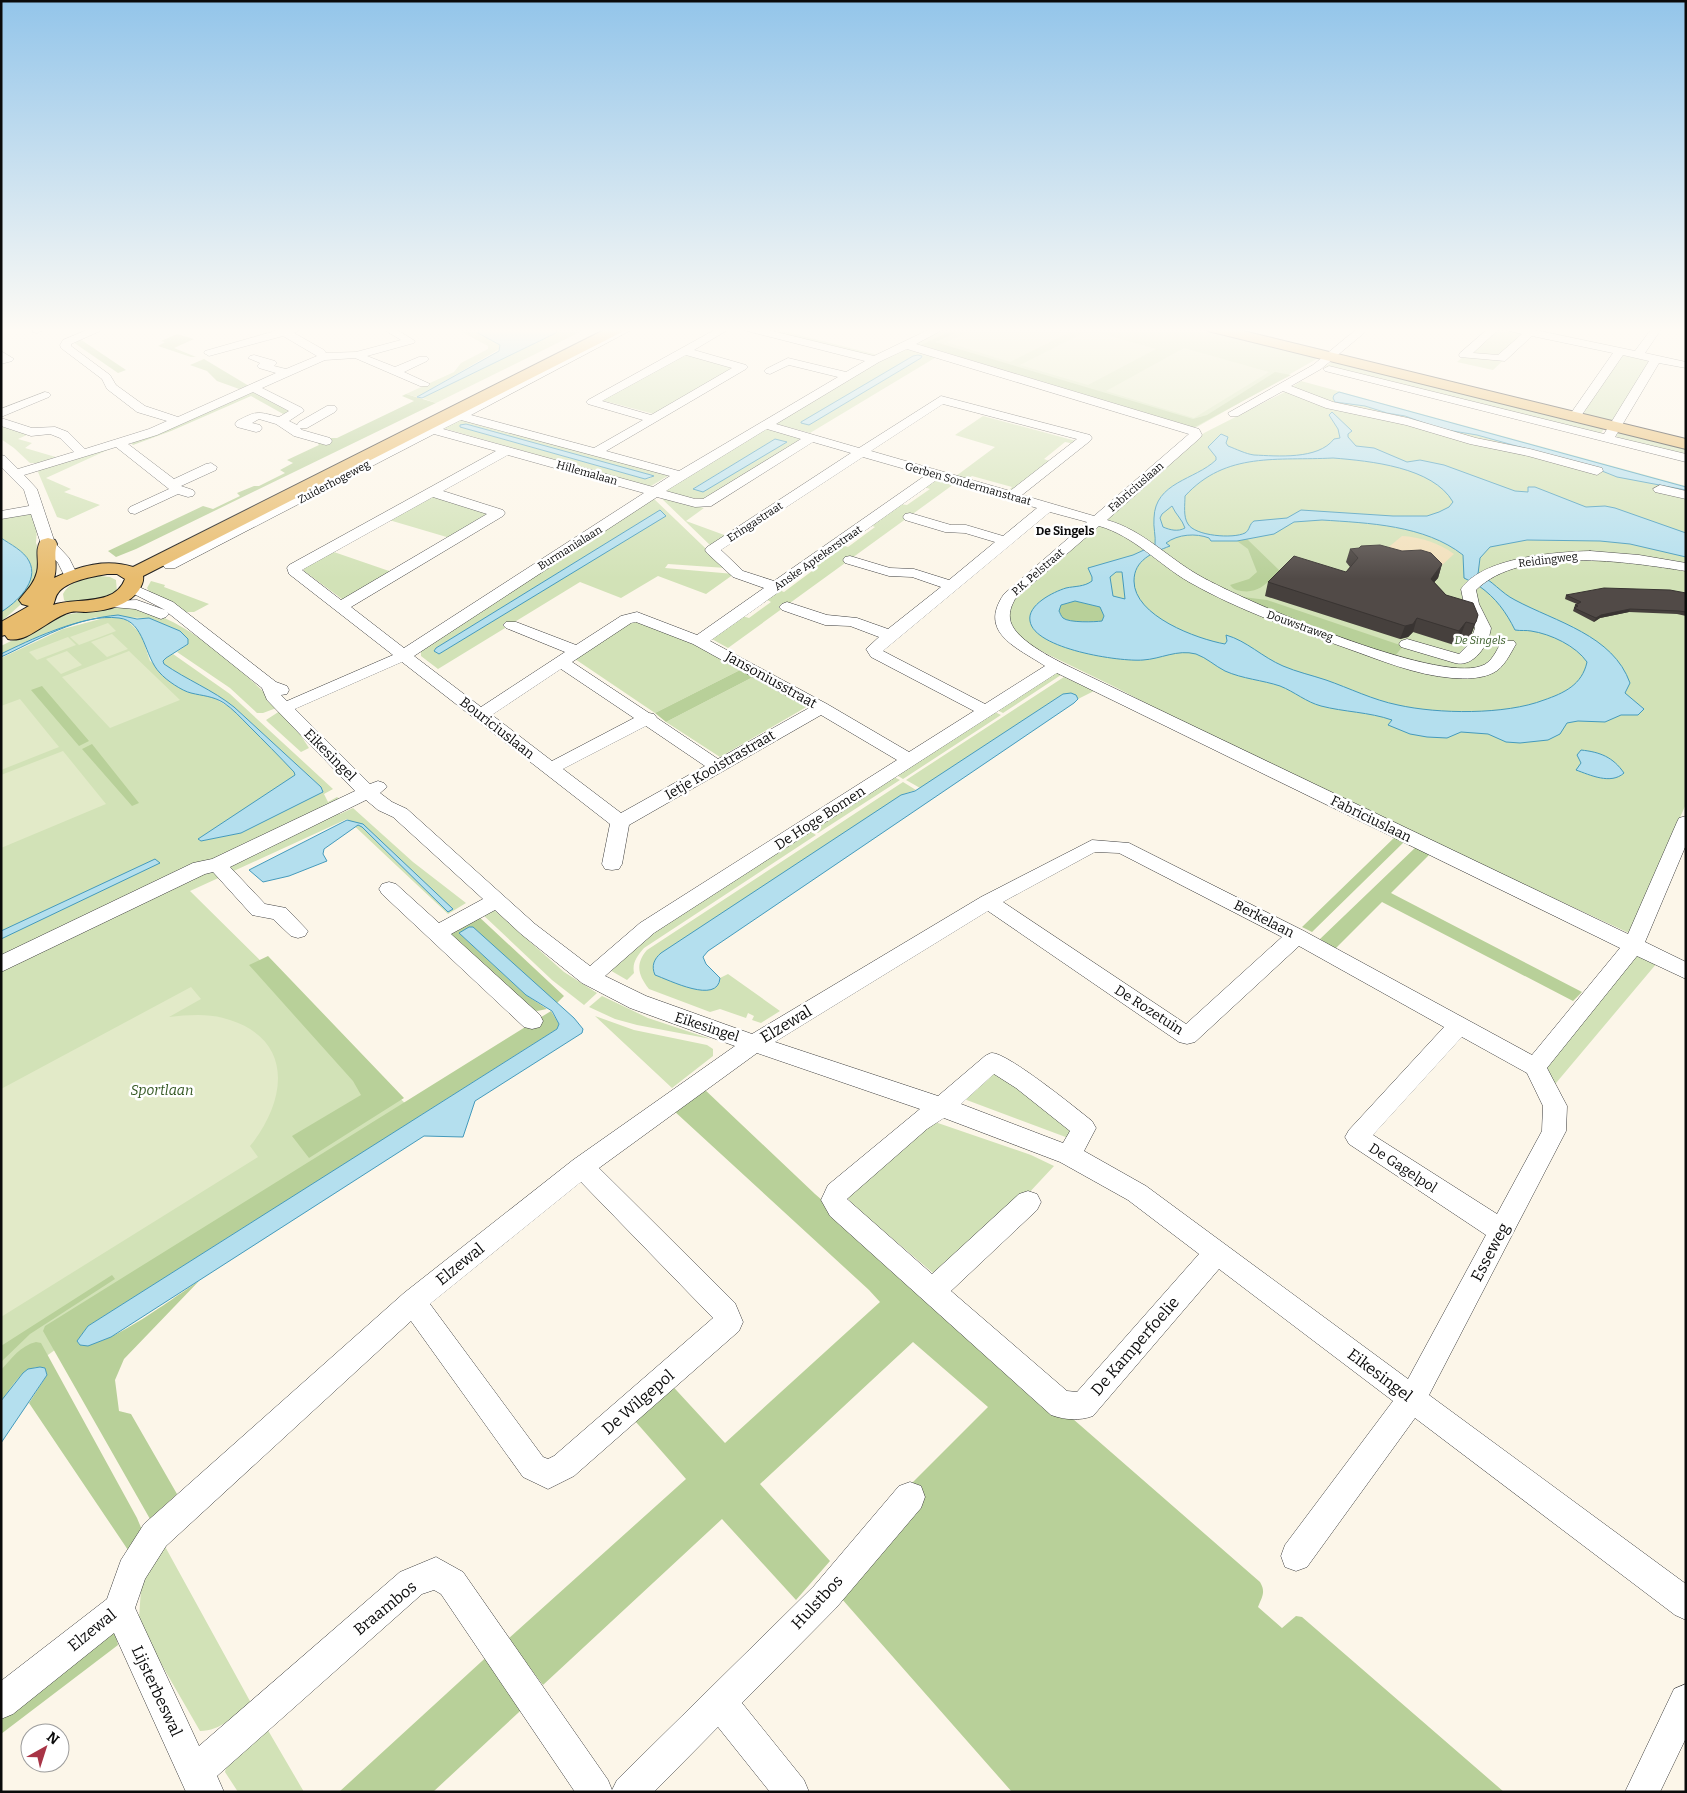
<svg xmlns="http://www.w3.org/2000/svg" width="1687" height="1793" font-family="Bitter,serif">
<rect width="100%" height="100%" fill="#fcf6e9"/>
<path fill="#d2e2b7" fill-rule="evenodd" d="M463,328H479L477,330L501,345V348L421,395L417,397L406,394L454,372L461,363L488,349V346L458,330Z
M555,328H588L436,403L422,398L556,333L557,330Z
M756,328H771L878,355L872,356Z
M945,328H1202L1320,357L1197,427L912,343Z
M1497,328H1507L1532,333L1493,370L1457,362Z
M907,347L938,356L810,433L777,424L776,422L878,361ZM918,355L921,356V358L809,424L801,423L913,356Z
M683,354L734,367L654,414L601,400Z
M1622,355L1647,358L1650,362L1612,421L1581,414Z
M1332,362L1387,375L1389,373L1604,428L1601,434L1324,367Z
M1301,381L1686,486V804L1629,933L1258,762L1117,688L1047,654L1032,646L1011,630L1006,610L1011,600L1204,433L1285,392Z
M983,416L1076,441L1075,444L1065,442L1044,459L1052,462L1013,490L1008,491L1012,487L972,476L967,479L956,476L995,447L955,435Z
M463,417L671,474L651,486H646L443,428ZM463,424L651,475V478L645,479L460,427Z
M1,424L31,433L18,439L32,443L25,448L59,458L41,463H30L14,448L1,439Z
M766,428L801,439L705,499L681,497L663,491ZM775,439L786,442L703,492L694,488Z
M1618,432L1686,446V456L1619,439L1616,436Z
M111,448H112L46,478L71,489L64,492L100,505L67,520L57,517L38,472L39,469Z
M938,478L954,484L728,648L710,638L742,616L749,618L771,602L766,599L779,590L784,592L816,568L812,566L842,545L848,547L875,527L870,525L899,504L907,505L930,489L924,487Z
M431,496L490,513L450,538L389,520Z
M659,496L704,508L686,521L727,536L711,546Z
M652,497L726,568L668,564L665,568L734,574L706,594L658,576L621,598L580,582L438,669L421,656V649ZM660,510L665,516L439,654L434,651L436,648Z
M31,513L37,527L36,543L43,561L28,598L1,622V517Z
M331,551L392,572L346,599H342L304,571V568Z
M100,576L110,577L116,580L117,593L109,598L68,603L64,600L63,594C70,581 86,577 100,576Z
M151,581L165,585L164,587L209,604L194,612H186L151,594L147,588Z
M118,607C174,605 242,670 279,707L263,713H257L230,688L177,652L188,644L180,631L149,618L96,617L51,631L1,654V646L63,615Z
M104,618H121L128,621L141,634L150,661L203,695L214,698L231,708L295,772V775L292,779L199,839L200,841L241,833L323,791L321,787L234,707C212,691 187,680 164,664L163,660L173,654L230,694L333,789L324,794L328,802L337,797L341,800L331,805L340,814L353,808L413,862L466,903L448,914L347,819L190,891L419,1117L88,1326L23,1373L1,1401V658L63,629Z
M633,621L692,641L742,669L655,713L575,659Z
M1055,672L1061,675L1003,713L995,709Z
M755,676L808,706L720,757L666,722Z
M1064,677L1094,691L1078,699L1077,697L1063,694L920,788L906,780Z
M280,711L292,722L309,748L301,752L269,723L266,720Z
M993,711L1001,715L903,779L895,774Z
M892,776L900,780L818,833L810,828Z
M903,782L916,790L901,795L655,975L699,990L719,983L720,978L728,974L780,1011L761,1023L752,1020L754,1016L748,1013L746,1018L720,1009L710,1012L649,989C638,975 635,964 647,950Z
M808,830L816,835L644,948C637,956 632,963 634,973L627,980L608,969L624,952Z
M492,908L564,972L597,993L584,1005L552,980L481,913Z
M1637,955L1657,963L1551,1089L1542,1072Z
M602,996L648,1018L711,1039L637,1025L615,1019L589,1007Z
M595,1016L634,1030L707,1045L713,1049V1056L672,1088Z
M996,1069L1067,1121L1071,1139L964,1099Z
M932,1121L1031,1155L1054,1166L1026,1196L933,1273L853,1205L847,1197Z
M162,1541L251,1703C235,1715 221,1731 200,1731L148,1641L139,1618L142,1575Z
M262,1720L304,1792H238L225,1772L228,1758Z"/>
<path fill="#b8d099" d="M957,328H967L935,342L1193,419L1207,415L1275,372L1291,375L1193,428L921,345Z
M177,334L194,339L174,348L196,357H191L158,346L165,342L161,341Z
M80,339L126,370L118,373L73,342Z
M204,359L249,386L242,390L217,381L207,371L190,365Z
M252,391L291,412L285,415L251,396L171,431L133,445L131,443Z
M406,394L436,403L136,549L116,557L108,551L203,506L213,509L240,496L237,493L254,486H259L285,473L280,470L293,463L287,460L319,445L317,442L324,438H337L414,401L402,396Z
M1247,539L1280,571C1267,582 1260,594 1241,591C1236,590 1233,589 1230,585L1249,579L1257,572L1248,549L1237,541Z
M1235,596L1267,600L1403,646L1395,656L1275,614Z
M1075,601L1100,607L1104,616L1102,621C1095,622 1069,623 1063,618C1061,616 1060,613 1059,611L1061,605Z
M742,669L755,676L666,722L655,713Z
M42,686L89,741L79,746L31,690Z
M92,744L139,803L132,806L82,749Z
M1396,836L1405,841L1312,932L1302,927Z
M1417,846L1431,853L1391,893L1582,992L1573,1001L1382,902L1335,949L1320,939Z
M477,915L564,996L556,1004L473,927L459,933L526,995L547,1009L537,1011L519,1004L449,939L450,932Z
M268,956L404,1098L309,1158L292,1136L361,1095L353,1081L249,965Z
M551,1011L559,1024L557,1029L88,1326L77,1341L80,1345C108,1348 174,1297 199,1281L124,1359L115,1380L119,1411L131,1414L177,1494L150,1519L43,1331L45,1326Z
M703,1088L815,1194L1260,1582C1266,1592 1262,1597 1258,1607L1282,1628L1296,1616L1302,1617L1504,1792H1012L834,1590L903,1492L988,1407L913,1342L760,1484L830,1561L796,1600L722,1519L543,1685L508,1639L686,1479L628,1413L666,1379L725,1443L880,1302L869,1290L673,1110Z
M112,1275L115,1279L30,1334L1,1362V1346Z
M36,1342L41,1343L137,1518L142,1530L130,1553L29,1403L47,1375L45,1368C23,1363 13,1386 1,1401V1370C12,1358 20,1346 36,1342Z
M115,1632L118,1645L1,1734V1712Z
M493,1651L531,1701L433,1792H339Z"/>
<path fill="#f2e0bb" d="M1402,536C1420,537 1439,543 1454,554L1440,567L1385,550Z"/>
<path fill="#e2eac8" d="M978,328H1078L1010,362L946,342Z
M1089,330L1156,349L1088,385L1020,365Z
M1184,348L1269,372L1194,418L1106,391Z
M108,623L116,631L79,645L70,637Z
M112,634L128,649L107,657L91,642Z
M68,637L76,645L37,660L29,652Z
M67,651L82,665L61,674L46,659Z
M129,651L180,700L110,728L62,677Z
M20,699L59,747L1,770V706Z
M63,751L106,804L1,848V775Z
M191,987L201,999L169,1017C189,1015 210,1013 230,1020C295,1041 286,1102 250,1146L258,1157L1,1317V1089Z"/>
<path fill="#b4dfee" stroke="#449abc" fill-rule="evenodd" d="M479,328H555L557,330L556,333L422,398L417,397L499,351L500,345L478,333Z
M918,355L922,356L921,358L809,425L801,423V422L913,356Z
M1339,392L1686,487V490L1617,477L1592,467L1477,435L1441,429L1405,416L1387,413L1365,406L1335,402L1333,398L1334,395Z
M1332,412L1352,431L1348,434V437L1356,446L1374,448L1407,462L1420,460L1444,465L1515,491L1528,492V487H1535L1586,507L1605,506L1615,508L1686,533V557L1630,544L1600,541L1527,540L1490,547L1480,558L1478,574C1492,580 1501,593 1515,600C1556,622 1613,635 1630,683L1625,693L1644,709L1638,715H1621L1605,722L1578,721L1567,723L1560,734L1548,740L1520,743L1506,742L1488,734L1461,732L1447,738L1427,737L1410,734L1388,725L1392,720C1369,712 1344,712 1321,706C1306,702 1295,692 1280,686C1262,680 1243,679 1225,671C1215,666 1207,658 1196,654C1177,649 1161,659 1143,660C1120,662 1034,649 1030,621C1027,605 1053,592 1066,588C1075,586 1084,587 1092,581V577L1088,568L1133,555L1155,545C1156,536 1153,527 1154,518C1155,482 1195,480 1216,460V457L1208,447L1221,434L1228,437L1226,443L1228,446C1236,449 1246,454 1254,455C1277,456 1318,460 1334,439L1340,438L1338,429L1329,415ZM1333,458C1370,461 1433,467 1453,502L1449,507L1439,512L1427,516H1393L1301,510L1287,518L1254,521C1249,524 1250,530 1245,533C1233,539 1195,536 1188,524C1183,517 1185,504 1185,496C1226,451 1278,461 1333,458ZM1172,506C1176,515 1182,519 1185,528C1178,532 1170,530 1163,527L1160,518L1162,514ZM1322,520C1368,523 1425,525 1463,555L1464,578C1469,581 1475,582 1479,586C1496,598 1506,612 1515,630C1521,631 1526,630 1531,631C1551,634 1576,646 1587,662C1582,685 1564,693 1544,700C1505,715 1438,714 1398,705C1373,700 1349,688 1326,680C1311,675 1297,672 1283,666C1262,657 1247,641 1226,635L1227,641L1225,644C1197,639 1134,616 1134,581C1134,560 1152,553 1170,546L1166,543C1178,534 1196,533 1209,538L1211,541H1237L1274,534L1294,522ZM1116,572H1122L1125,599L1113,596L1110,577ZM1075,601L1100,607L1104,616L1102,621C1095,622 1069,623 1063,618C1061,616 1060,613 1059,611L1061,605Z
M466,424L651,475L654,476L645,479L460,427V425Z
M775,439L787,442L703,492L693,489Z
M660,510L666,516L439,654L434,651L436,648Z
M1,538C10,544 24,551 29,561C40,581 16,603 1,612Z
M118,615L137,619L149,618L180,631L188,639V644L166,658L163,661L164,664C187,680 213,690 234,707L321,787L323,792L241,833L201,841L198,839L295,775L294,772C279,756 264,741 249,726C241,718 233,709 224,703C213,696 203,696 191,693C182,691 166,680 160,673C144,657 145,621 119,618C81,613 34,642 1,657V654L5,652C42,634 77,619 118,615Z
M1071,693L1076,695L1078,699L1074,703L708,951L703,957L706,964L720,978C718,1005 669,980 655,975C651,966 654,959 661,953L901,795L915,791L1063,694Z
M1581,750C1600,752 1613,757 1624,773C1611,785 1590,775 1576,770L1581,763L1577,755Z
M347,820L363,824L453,909L448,912L362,827L358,825L324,849L323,854L327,861L289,876L263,882L249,870Z
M155,859L160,863L1,939V931Z
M469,927H473L574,1018L583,1029L582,1033L475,1101L463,1137L424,1136L111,1337L88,1346L80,1345L77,1341L88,1326L557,1029L559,1024L552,1011L526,995L459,933Z
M40,1367L45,1368L47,1375L1,1443V1401L23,1373L28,1369Z"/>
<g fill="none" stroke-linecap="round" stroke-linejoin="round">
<g stroke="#3d3d3d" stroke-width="1">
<path id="minor" d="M33,328H47L37,333L33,332Z
M92,328H107L71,344V346L110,375L116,385L145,406L178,417L276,373L259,368L257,366L260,363L248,358L250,356L254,355L275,361L277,363L274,366L286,369L317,356L283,336L209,356L204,353L205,351L275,331L274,328H304L294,333L324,350L326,353L356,352L401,340L381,328H394L415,341L414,343L367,356L395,367L419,357H427L429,359L427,361L404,372L430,384L428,386H420L355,358L325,360L262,388L302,408L304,411L289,421L297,425L299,422L327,406H335L337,409L335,412L307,428H300L302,430L330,438L332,441L330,444L326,445L294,436L276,424L259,419L252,423L260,425L262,428L260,431L256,432L237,427L235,424L237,421C257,411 256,411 279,417L289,411L253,392L157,435L128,444L174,479L206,464L211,463L217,467L216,470L181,486L193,490L195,493L193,496L188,497L178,494L135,514L130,513L128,510L130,507L169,489L116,447L24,475L37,489L55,543L69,558L78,576L76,579H66L58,563L41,544L31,514L1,519V511L29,506L24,490L1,467V455L5,456L18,469L74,452L60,438L50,434L31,436L1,426V418L32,428L55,427L68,432L85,449L149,429L167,421L137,412L107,389L102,379L61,348L60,345L63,340Z
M622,328H635L471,415L594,448L643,420L588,404L586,402L588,400L718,328H731L694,350L746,365L748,367L746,369L606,451L679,471L838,377L789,365L770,374L766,373L764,371L766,369L788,358L846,372L865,361L743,330L742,328H760L874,356L932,328H946L916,344L1199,429L1202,435L1200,438L1107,520C1143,530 1168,558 1200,576C1246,602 1435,683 1481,666C1492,663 1497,649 1502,641H1514L1516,644C1510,654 1504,668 1493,673C1481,679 1465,679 1452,678C1415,675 1380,660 1346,648C1293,629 1238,610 1189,582C1158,564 1134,536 1099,526L1015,599C1012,605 1009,611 1010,618C1011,638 1054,659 1070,667L1628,934L1677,822L1679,818L1686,816V845L1645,942L1686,962V979L1637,956L1547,1068L1567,1106L1566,1131L1429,1395L1686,1584V1620L1675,1615L1415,1418L1307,1567L1296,1571L1285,1567L1281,1556L1285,1545L1393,1401L1219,1269L1093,1416C1079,1421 1065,1420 1051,1415L830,1216L821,1200L828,1185L920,1109L757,1053L599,1168L735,1303L743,1322L739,1331L574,1476L548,1489L523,1477L411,1321L166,1546L145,1579L135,1608L199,1746L400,1572L436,1557L463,1572L608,1780L612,1790L617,1780L814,1586L899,1486L910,1482L921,1486L925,1497L921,1508L836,1608L742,1703L804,1780L809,1792H770L718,1727L654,1792H575L441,1594L434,1590L422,1594L217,1776L224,1792H186L114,1633L13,1714L1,1719V1681L107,1599L121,1560L144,1524L404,1293L573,1160L735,1046L630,1008L582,983L521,934L495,910L451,934L540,1015L543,1021L540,1027L532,1029L524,1027L382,894L379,889L382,884L389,882L396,884L439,923L483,899L393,817L378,810L366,800L230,867L265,904L286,908L308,931L305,936L298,938L291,936L273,919L252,915L213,872L205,874L1,972V955L193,863L212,859L355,791L267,700L262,688L167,612L169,614L166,617L161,619L135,609L112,607L109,604L112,601L137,600L165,610L134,594L132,591L134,588L139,587L173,602L276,682L287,686L289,690L287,694L281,695L287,701L393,655L289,574L287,568L289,565L496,451L434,434L175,568H165L163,565L165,562ZM907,349L1189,434L1094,516L1022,495L1090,441L1092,438L1090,435L941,396L859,448L776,424L879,362ZM686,355L732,368L651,415L602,401ZM943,404L1077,439L1010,491L871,451ZM461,420L670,476L653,487L443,429ZM767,429L801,439L703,499H695L666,491ZM813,442L851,453L707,547L705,550L707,553L733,577L764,588L697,635L637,612L621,616L576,645L516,622H506L503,625L506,628L565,652L481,707L414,656L657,497L695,507L711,506ZM508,455L644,493L404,648L351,607L503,516L505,513L503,510L443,491ZM863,457L926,475L774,581L743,571L721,550ZM938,479L1037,508L1003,536L966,525H951L910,513L905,514L903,517L905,520L945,532L965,533L995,542L949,580L914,569L890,568L850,556L845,557L843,560L845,563L889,576L912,577L941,587L888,629L857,618L827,615L787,602L782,604L779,607L782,610L825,625L850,626L879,637L866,649L871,657L974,711L909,752L827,704L710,641ZM433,497L487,514L341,600L302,570ZM1050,512L1087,522L1004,594C977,633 1018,648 1045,666L985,704L883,651ZM636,622L693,644L809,708L718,759L657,718L654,714L649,713L572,662L631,623ZM402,662L610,824L602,864L605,869L612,870L619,869L622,864L629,825L821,715L897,760L640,923L590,966L535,924L407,809L392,802L380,793L387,787L384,783L378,781L370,784L295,709ZM561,669L634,718L552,761L492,715ZM1057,673L1059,674L1620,948L1532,1055L1304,931L1129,843L1092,840L981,897L752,1034L646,996L605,976L654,933ZM646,726L705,766L621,813L563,769ZM1095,852L1119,853L1282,937L1186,1024L1003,902ZM988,911L1179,1042L1187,1044L1195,1042L1299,946L1444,1027L1349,1130L1345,1137L1349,1144L1486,1235L1408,1379L1146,1186L1084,1151L1096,1128L1092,1121C1077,1109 1008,1053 992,1053C990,1053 987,1055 985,1056L938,1096L775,1042ZM1462,1037L1527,1073L1543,1106L1542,1131L1497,1214L1373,1135ZM994,1074L1016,1088L1070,1131L1063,1143L961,1104ZM944,1118L1060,1162L1128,1200L1199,1254L1077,1392L1067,1391L951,1291L1037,1210L1041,1202L1037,1194L1028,1191L1019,1194L932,1274L847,1199L927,1129ZM581,1182L713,1318L554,1456L548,1459L543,1457L430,1304Z
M1358,328H1370L1321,369L1291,386L1333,402L1408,418L1476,438L1530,449L1602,468L1603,471L1597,475L1528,456L1470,444L1406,425L1326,408L1283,391L1238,416H1230L1228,413L1313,365Z
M1489,328H1500L1473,353L1498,355L1522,334L1506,330L1505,328L1530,329L1635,351L1652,328H1662L1645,353L1686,362V368L1659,363L1615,437L1686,454V462L1325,371L1323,369L1329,366L1604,434L1649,361L1623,355L1579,419L1575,420L1569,416L1613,353L1532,336L1505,361L1460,357L1459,355L1460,353Z
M1,351L14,359L12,361L1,364Z
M45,392L49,393L51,395L49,397L1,417V409Z
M1660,485L1686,491V499L1655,492L1653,489Z
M1590,551L1639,555L1686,563V571C1629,562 1521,545 1476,590L1479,604L1491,628C1489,644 1474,668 1455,663L1401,647L1399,644L1401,641L1407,639L1459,654L1470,643L1475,628L1464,604L1461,589C1483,557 1555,552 1590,551Z
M1686,1684V1738L1660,1792H1625L1674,1689Z"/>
</g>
<g stroke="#1b1b1b" stroke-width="2">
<path id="major" d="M608,328H626L624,331L143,576C144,581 142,585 139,590C128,606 105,611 86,612C81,612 76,611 71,612C50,617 28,644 8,639L5,635L1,636V622L29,606L22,604L19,600C26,591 34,584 37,572C40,560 34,551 41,540L48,538L55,540L57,544C53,555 58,566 54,578C79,566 106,558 133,567ZM107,574H117L125,579C115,607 75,597 53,605C55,602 55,596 58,593C66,581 94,576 107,574Z
M1206,328H1231L1686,439V449L1208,331Z"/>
</g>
<use href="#minor" fill="#fff" fill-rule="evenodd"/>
<use href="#major" fill="#e8bc6e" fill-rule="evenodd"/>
</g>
<path fill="#46403d" d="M1350,549L1442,564L1438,578L1434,582L1446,595L1478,615L1471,635L1469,638L1461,635L1454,645L1413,632L1408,637L1400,639L1265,596L1268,582L1346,572L1350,567L1346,562Z
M1686,593V616L1677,614L1629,612L1600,618L1594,622L1573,611L1575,605L1577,604L1565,599L1566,595Z"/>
<path fill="#393432" d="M1442,564L1438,578L1426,592L1431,579Z
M1630,609L1629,612L1600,618L1594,622L1596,618L1601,615Z
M1417,618L1413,632L1408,637L1400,639L1405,626Z
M1466,622L1461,635L1454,645L1459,631Z
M1476,622L1471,635L1469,638L1474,624Z"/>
<path fill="#514a47" stroke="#393432" d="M1380,545L1402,551L1421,550L1431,553L1442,564L1431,579L1446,595L1473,603L1478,615L1476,622L1474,624L1466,622L1459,631L1417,618L1413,624L1405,626L1268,582L1294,556L1346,572L1358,558L1350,549L1359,548L1361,546Z
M1604,588L1670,590L1686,593V612L1679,611L1630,609L1601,615L1596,618L1574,608L1578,606L1575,605L1581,602L1566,595Z"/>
<linearGradient id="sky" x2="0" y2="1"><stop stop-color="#93c5ea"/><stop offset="0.57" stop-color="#fefbf5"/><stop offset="1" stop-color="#fefbf5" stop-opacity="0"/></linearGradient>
<rect width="1687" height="579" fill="url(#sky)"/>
<g text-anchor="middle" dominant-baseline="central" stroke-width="5" stroke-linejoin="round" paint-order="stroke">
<g font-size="11" fill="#0a0a0a" stroke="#fff">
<text transform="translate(587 473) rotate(16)">Hillemalaan</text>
<text transform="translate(334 482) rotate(-28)">Zuiderhogeweg</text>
<text transform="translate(968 484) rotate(16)">Gerben Sondermanstraat</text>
<text transform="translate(1136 487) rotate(-41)">Fabriciuslaan</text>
<text transform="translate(755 522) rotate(-33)">Eringastraat</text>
<text transform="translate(570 548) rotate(-32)">Burmanialaan</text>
<text transform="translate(818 558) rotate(-35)">Anske Aptekerstraat</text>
<text transform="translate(1548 560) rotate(-7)">Reidingweg</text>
<text transform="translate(1038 572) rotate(-41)">P.K. Pelstraat</text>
<text transform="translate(1300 626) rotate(20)">Douwstraweg</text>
</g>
<g font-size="11" font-style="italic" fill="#345823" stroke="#fff">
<text x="1480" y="640">De Singels</text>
</g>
<g font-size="12" font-weight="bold" fill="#0a0a0a" stroke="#fff">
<text x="1065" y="531">De Singels</text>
</g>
<g font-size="14" fill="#0a0a0a" stroke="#fff">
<text transform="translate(771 680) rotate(29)">Jansoniusstraat</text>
<text transform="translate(497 728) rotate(38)">Bouriciuslaan</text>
<text transform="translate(330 755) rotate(45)">Eikesingel</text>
<text transform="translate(720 765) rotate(-30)">Ietje Kooistrastraat</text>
<text transform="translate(820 818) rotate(-33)">De Hoge Bomen</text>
<text transform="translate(1371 819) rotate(26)">Fabriciuslaan</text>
<text transform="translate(1264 919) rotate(27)">Berkelaan</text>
<text transform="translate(1149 1010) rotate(33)">De Rozetuin</text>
<text transform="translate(707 1027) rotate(18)">Eikesingel</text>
<text transform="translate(1403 1168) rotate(33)">De Gagelpol</text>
</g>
<g font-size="14" font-style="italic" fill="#345823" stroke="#fff">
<text x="162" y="1090">Sportlaan</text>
</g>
<g font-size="16" fill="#0a0a0a" stroke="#fff">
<text transform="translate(786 1024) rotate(-31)">Elzewal</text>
<text transform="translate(1490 1252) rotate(-62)">Esseweg</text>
<text transform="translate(460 1264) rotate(-39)">Elzewal</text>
<text transform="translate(1135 1346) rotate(-49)">De Kamperfoelie</text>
<text transform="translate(1380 1375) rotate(37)">Eikesingel</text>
<text transform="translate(638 1402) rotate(-41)">De Wilgepol</text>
<text transform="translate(817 1602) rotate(-47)">Hulstbos</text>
<text transform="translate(385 1608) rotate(-39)">Braambos</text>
<text transform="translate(92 1630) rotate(-39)">Elzewal</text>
<text transform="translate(157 1691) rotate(65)">Lijsterbeswal</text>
</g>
</g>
<rect width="1687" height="1793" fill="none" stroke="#0a0a0a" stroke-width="5"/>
<g transform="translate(45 1748) rotate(39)"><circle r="24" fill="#ffffff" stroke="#9d9d9d"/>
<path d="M0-4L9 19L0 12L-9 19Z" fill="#a83446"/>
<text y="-8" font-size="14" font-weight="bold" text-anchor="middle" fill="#0a0a0a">N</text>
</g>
</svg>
